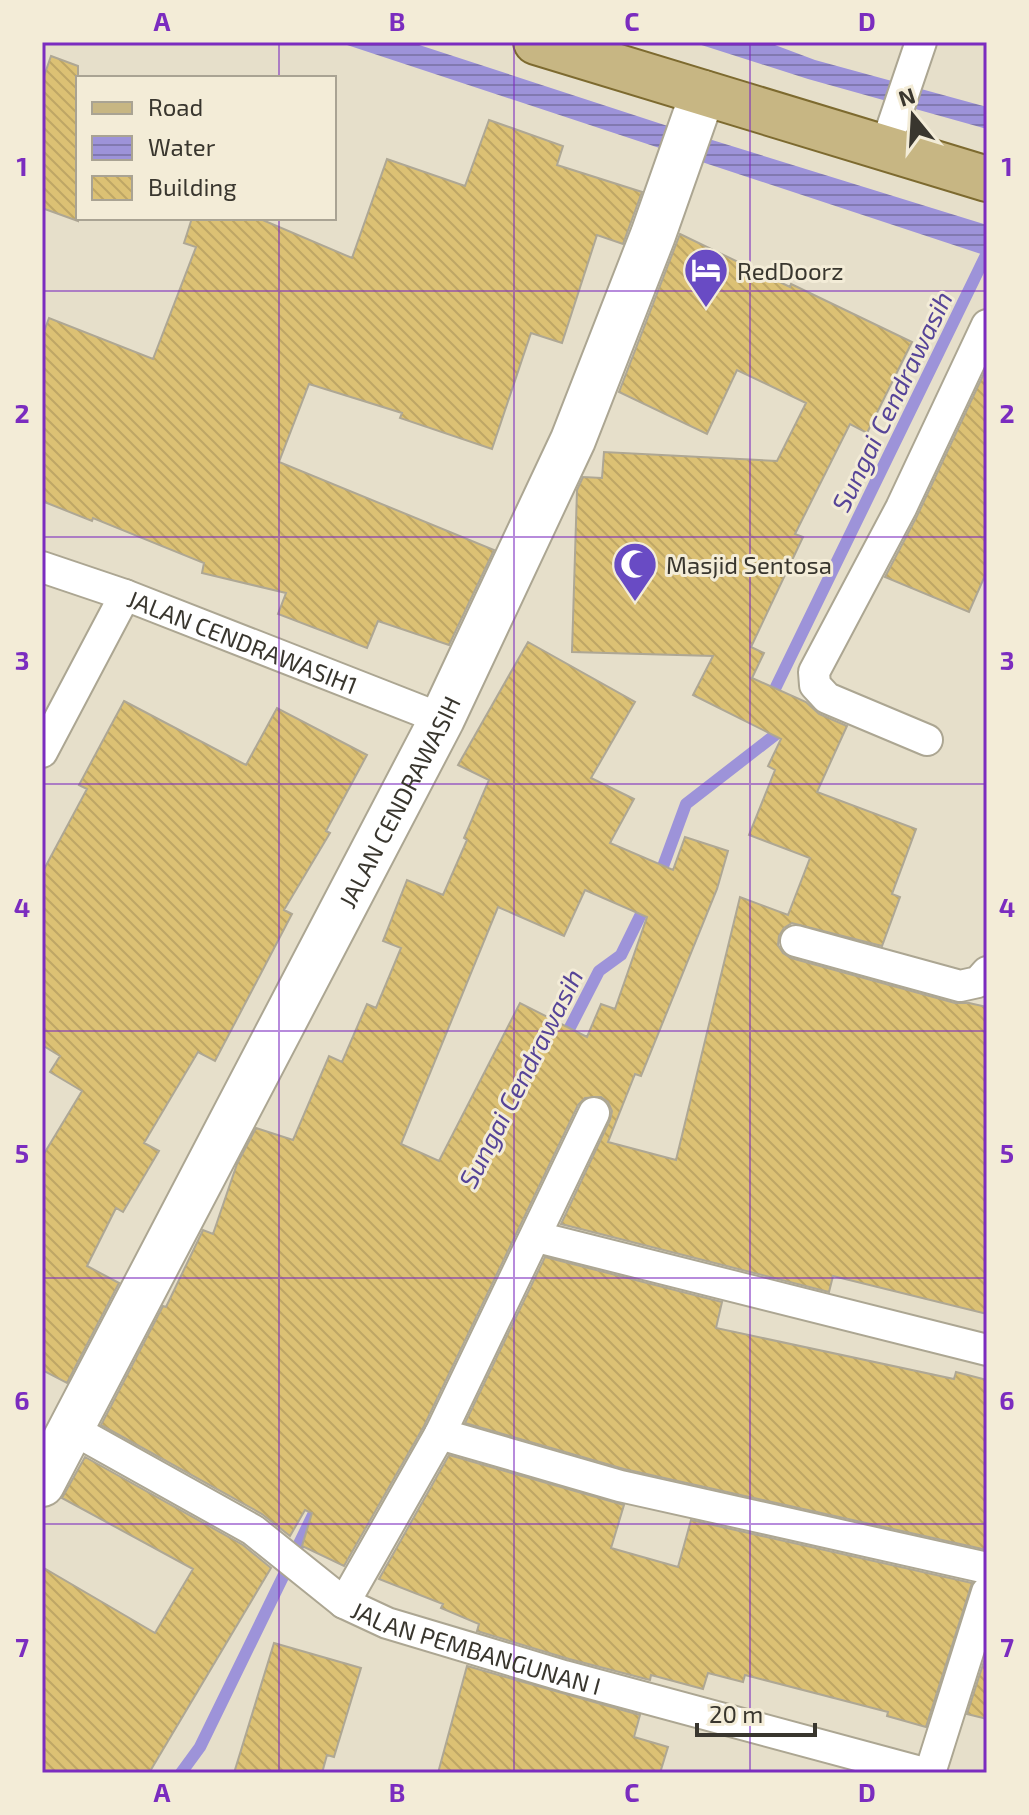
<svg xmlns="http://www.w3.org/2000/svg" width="1029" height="1815" font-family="'Exo 2',sans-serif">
<defs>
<pattern id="water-rules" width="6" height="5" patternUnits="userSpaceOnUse" patternTransform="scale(2)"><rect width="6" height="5" fill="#9d93d9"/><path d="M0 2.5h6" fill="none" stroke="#8179b0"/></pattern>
<pattern id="building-back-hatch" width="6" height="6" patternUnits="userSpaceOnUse" patternTransform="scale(2)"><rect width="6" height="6" fill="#dcc174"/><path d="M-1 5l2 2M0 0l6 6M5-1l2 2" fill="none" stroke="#bea665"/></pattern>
</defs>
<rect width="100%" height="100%" fill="#e6dfca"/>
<path fill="url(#water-rules)" d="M338,42H410L683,131L987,225V256Z
M692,42H767L815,60L987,107V129L808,79Z"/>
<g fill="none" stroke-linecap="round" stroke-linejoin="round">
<path stroke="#9d93d9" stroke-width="12" d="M773,700L772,695L987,253
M658,880L686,804L775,735L774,723
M562,1043L599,971L621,955L648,900
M181,1773L200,1747L315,1511"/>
</g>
<path fill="url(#building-back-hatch)" stroke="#aea794" stroke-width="2" fill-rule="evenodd" d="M51,56L78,66V221L42,208V82Z
M489,120L563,146L557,165L642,192L623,244L597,235L562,343L531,333L492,449L400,418L402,413L309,384L279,462L494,550L449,645L378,621L367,648L278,614L286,593L202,573L204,563L93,518L92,521L42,501V337L49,318L153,359L196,247L184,243L192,218H258L352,258L387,159L465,186Z
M680,234L790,287L791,284L912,342L867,433L850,424L795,534L803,537L751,647L764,653L752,678L806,702L819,714L847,726L817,792L916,829L892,894L900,897L882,946L792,923L784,928L779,936L778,945L783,953L791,958L955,1003H969L987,1007V1314L833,1276L829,1292L561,1224L610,1120L612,1111L608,1102L601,1097L585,1098L578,1105L424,1426L344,1566L302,1546L312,1513L305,1510L290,1536L262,1514L101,1425L163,1306L166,1307L203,1230L213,1234L237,1164L256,1128L293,1140L329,1056L342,1062L367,1004L376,1008L401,948L383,941L407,880L443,895L467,840L464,838L489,780L458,765L528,642L635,702L591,778L634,799L610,843L673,870L685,837L728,851L717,889L641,1076L635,1074L608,1142L676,1160L740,897L788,915L810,858L749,835L775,770L768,766L781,739L693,695L713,656L572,652L577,490L583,477L602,478L604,452L777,461L806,403L737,370L707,434L619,392ZM585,890L647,917L615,1009L601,1004L587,1037L520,1003L439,1161L401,1144L498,907L564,936Z
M987,367V571L969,612L885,577L917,516Z
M124,701L246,765L277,708L367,755L326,831L330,833L284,910L292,914L215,1061L198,1052L144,1143L159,1151L123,1212L116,1208L87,1266L119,1283L67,1383L42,1370V1157L82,1091L50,1072L60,1056L42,1045V873L87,789L79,785Z
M545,1257L722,1302L716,1328L954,1379L956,1372L987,1380V1550L624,1469L465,1423Z
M449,1455L624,1505L611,1548L678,1567L691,1520L972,1583L926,1727L887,1716L888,1712L745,1675L743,1682L708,1673L703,1689L651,1675L650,1680L569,1659L477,1631L479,1624L441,1608L443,1604L379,1579Z
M85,1457L243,1545L271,1568L149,1773H42V1567L155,1633L193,1569L62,1498Z
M274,1643L361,1668L334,1757L327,1755L322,1773H234Z
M987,1652V1719L967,1714Z
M467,1666L640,1715L634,1737L668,1747L660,1773H438Z"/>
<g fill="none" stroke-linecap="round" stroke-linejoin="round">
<g stroke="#aca692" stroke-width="34">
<g id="street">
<path d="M885,148L921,42"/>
<path id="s1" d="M42,567L125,595L442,719"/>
<path d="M927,740L827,698L815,685L814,672L901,508L987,325"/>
<path d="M42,752L125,595"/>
<path d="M796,941L960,986L978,982L987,972"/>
<path d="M537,1237L987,1350"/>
<path id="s2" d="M72,1429L253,1530L344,1603L387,1623L564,1676L924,1773"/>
<path d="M440,1434L620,1486L987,1568"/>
<path d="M344,1603L440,1434L594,1113"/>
<path d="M930,1773L987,1592"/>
</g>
</g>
<g stroke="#aca692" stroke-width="48">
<g id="secondary">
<path id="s3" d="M42,1484L442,719L573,440L653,235L703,93"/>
</g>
</g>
<g stroke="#7d6a2f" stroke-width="48">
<path id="primary" d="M536,42L987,179"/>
</g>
<use href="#street" stroke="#fff" stroke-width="30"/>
<use href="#secondary" stroke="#fff" stroke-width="44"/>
<use href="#primary" stroke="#c7b683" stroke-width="44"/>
</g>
<path fill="none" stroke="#7b2cbf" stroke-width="2" stroke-opacity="0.55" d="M279,42V78M514,42V1773M750,42V1773M279,218V1773M42,291H987M42,537H987M42,784H987M42,1031H987M42,1278H987M42,1524H987"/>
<defs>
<g id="hotel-pin" transform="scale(2.3)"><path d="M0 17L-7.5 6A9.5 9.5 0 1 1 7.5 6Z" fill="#694bc4" stroke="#f3ecd7"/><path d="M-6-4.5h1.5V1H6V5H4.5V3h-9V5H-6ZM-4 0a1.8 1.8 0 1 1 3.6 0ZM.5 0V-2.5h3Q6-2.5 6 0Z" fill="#fff"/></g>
<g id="mosque-pin" transform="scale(2.3)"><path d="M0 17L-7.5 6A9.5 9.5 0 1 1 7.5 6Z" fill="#694bc4" stroke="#f3ecd7"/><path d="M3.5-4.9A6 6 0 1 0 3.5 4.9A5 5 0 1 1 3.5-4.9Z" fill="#fff"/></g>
</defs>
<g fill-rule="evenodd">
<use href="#hotel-pin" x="706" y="270"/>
<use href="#mosque-pin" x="635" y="564"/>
</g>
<g text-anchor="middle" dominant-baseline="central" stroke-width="6" stroke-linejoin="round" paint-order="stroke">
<g font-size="24" fill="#39362e" stroke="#f3ecd7" text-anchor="start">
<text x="737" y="270">RedDoorz</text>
<text x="666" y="564">Masjid Sentosa</text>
</g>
<g font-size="24" fill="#39362e" stroke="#f3ecd7">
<text stroke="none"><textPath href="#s1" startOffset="214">JALAN CENDRAWASIH1</textPath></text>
<text stroke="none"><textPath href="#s3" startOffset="770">JALAN CENDRAWASIH</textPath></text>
<text stroke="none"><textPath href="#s2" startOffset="464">JALAN PEMBANGUNAN I</textPath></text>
</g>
<g font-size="26" font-style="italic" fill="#564498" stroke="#f3ecd7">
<text transform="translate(891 401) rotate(-64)">Sungai Cendrawasih</text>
<text transform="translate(520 1078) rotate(-63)">Sungai Cendrawasih</text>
</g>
</g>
<rect width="1029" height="1815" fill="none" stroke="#f3ecd7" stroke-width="88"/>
<rect x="76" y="76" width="260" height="144" fill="#f3ecd7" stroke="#a9a393" stroke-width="2"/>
<rect x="92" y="102" width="40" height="12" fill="#c7b683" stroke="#a9a393" stroke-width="2"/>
<text x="148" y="116" font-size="24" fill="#39362e">Road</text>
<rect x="92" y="136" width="40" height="24" fill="url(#water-rules)" stroke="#a9a393" stroke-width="2"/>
<text x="148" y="156" font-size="24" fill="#39362e">Water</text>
<rect x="92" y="176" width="40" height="24" fill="url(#building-back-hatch)" stroke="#a9a393" stroke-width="2"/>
<text x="148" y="196" font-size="24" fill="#39362e">Building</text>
<g transform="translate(913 116) rotate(342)" stroke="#f3ecd7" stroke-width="6" paint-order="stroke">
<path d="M0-6L14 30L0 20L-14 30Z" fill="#39362e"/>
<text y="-12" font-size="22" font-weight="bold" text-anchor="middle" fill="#39362e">N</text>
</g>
<path d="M697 1723v12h118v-12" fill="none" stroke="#39362e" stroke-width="4"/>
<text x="709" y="1723" font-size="24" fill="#39362e" stroke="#f3ecd7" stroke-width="6" paint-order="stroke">20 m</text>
<rect x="44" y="44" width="941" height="1727" fill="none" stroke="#7b2cbf" stroke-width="3"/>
<g font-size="26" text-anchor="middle" font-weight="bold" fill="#7b2cbf">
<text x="162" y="31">A</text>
<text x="397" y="31">B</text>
<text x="632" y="31">C</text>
<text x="867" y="31">D</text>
<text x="22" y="176">1</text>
<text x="1007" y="176">1</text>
<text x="22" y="423">2</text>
<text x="1007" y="423">2</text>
<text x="22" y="670">3</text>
<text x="1007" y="670">3</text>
<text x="22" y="917">4</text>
<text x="1007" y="917">4</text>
<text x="22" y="1163">5</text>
<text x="1007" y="1163">5</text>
<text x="22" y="1410">6</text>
<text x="1007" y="1410">6</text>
<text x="22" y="1657">7</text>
<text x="1007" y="1657">7</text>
<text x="162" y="1802">A</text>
<text x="397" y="1802">B</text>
<text x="632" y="1802">C</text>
<text x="867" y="1802">D</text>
</g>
</svg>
